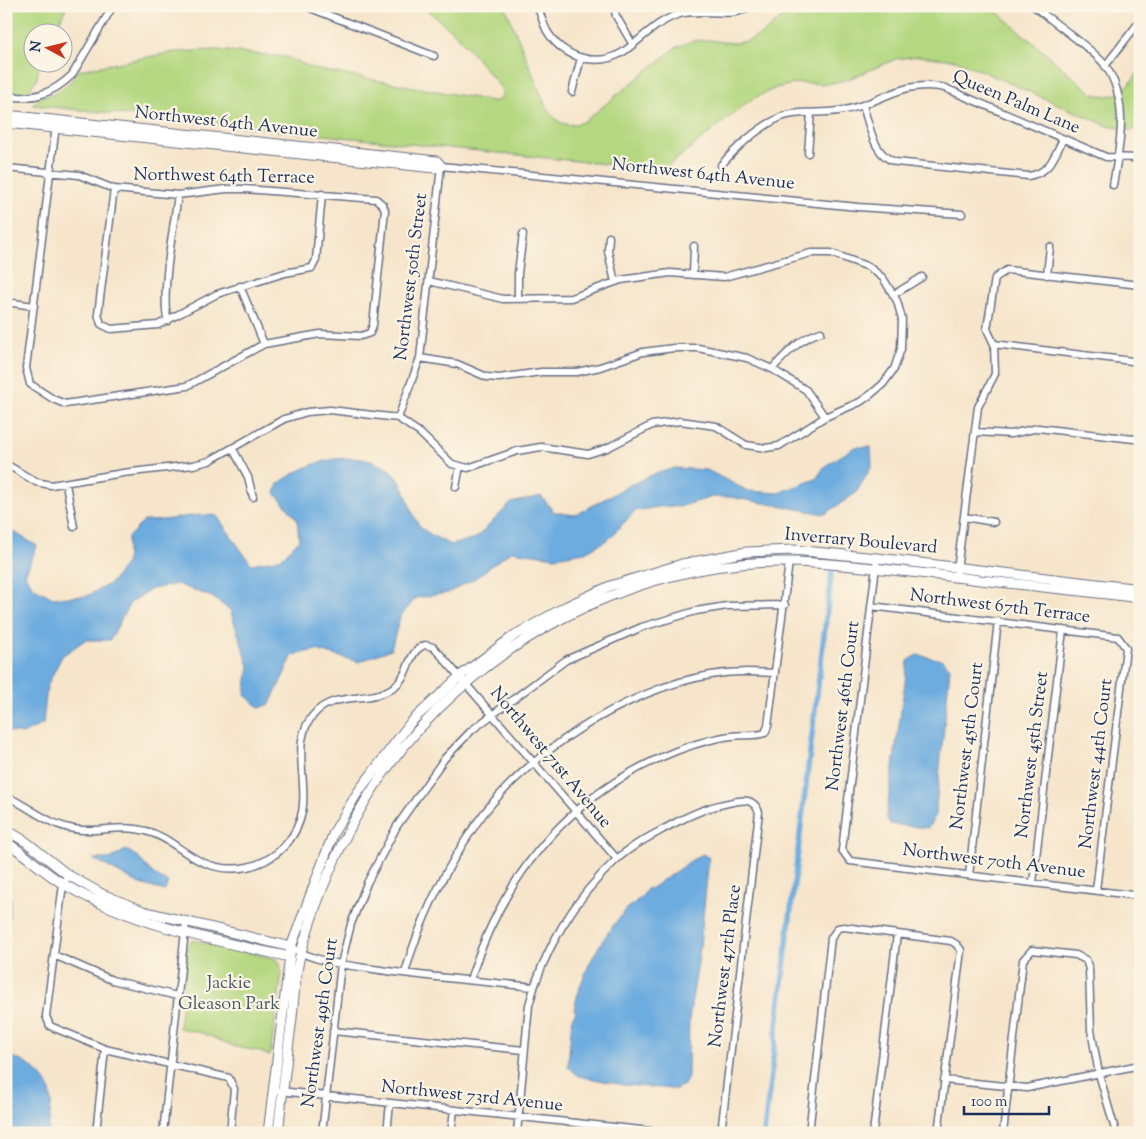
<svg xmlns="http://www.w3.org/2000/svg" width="1146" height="1139" font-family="'Sorts Mill Goudy',serif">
<rect width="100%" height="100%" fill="#fcf5e5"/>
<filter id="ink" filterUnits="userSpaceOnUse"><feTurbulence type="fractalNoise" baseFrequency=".02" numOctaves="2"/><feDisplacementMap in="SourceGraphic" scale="10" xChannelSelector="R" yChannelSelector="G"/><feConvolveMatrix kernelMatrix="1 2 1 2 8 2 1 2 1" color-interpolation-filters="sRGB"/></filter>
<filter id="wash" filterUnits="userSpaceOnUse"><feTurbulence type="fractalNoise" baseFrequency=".0096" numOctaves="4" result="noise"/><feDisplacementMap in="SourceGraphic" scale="20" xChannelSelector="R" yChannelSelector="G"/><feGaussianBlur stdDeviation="1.12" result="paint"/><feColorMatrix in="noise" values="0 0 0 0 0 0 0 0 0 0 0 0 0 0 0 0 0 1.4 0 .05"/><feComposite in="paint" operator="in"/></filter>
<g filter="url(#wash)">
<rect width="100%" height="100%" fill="#f6e5cb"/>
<path fill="#b4d780" stroke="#68836f" d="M6,6H67L54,32H32V62L39,63L37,78L27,94L6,91Z
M422,6H505L546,107C556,123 566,129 585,121L675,48L692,41L709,40L732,43L748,41L762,34L797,6H990L1092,93C1117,102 1126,89 1140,70V128L1130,130L1108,126L956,60L918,56L896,59L849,79L827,84L799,83L776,88L752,99L663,170L32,105L39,98L54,94L69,83L80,70L175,52L217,50L287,57L314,69L492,101H498L502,96L501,88L457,35Z
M192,940L273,958L279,961L282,973L270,1056L258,1051L236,1047L202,1033L179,1028L187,950Z"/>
<path fill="#6dacdf" stroke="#446e9e" d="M855,447H871L872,466L856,493L825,514L730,497H712L679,507L665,506L635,511L609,539L585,552L555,557L511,551L474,579L448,593L416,598L400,617L391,649L359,662L316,650L293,655L270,704L260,708L245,695L249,666L230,610L212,597L177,584L152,589L130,603L110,640H85L62,656L47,686L43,724L22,734L6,731V527L37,546L25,575L33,587L53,598L87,596L111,583L126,564L128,537L144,521C170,522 191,512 217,516L251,564L280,559L299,540L297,519L275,493L278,484C308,461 356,446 391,471C407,484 408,509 419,525C425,533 442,540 451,545L476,538L511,503L541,496L554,512L575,515L630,485L654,474L675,468L707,470L748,491L778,493L816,479L825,466Z
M917,655L943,660L950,668L935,816L928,828L890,824L886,817L908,661Z
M126,850C144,857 147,875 168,882L165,891L140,884L93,859H110Z
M703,854L709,858L699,956L689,1019L688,1077L684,1085L675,1089L624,1085L578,1076L568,1066L572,1018L576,1012L574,1010C581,973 601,938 626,910C634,902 643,898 647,888L650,889L692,860Z
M6,1054C13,1058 21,1060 27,1064C59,1085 51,1101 48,1133H6Z"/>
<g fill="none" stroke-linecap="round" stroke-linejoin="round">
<path stroke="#6dacdf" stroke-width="5.5" d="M6,898L9,899L6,925
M764,1133L832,569"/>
</g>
</g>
<g filter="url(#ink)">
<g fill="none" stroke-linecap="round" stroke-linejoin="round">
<g stroke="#686f84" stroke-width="9">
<path id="street" d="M305,6L434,56
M537,6C541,14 543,24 547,31C563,58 597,68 623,52C642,39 658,20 680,14C703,7 733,20 750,6
M614,6L616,16L633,45
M1034,6C1052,22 1092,48 1105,65C1130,101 1120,145 1113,185
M173,7V6
M1105,66L1140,21
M572,92L581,58
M6,96C33,100 52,94 72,75L113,6
M863,106C870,126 873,156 896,162L1028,176C1050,173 1054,157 1063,139
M808,153L811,113
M721,165C737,147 759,127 781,117C799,110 819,114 838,111C879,106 901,78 945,88L1106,157L1140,158
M6,168L79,175L114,189L178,195L226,189H244L376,199L383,205L385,210L373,325L370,333L361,336L320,334L264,344L187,386L65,404L53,399L30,384L26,368L56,125
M114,189L98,314L101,324L111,329L158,325L217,294L285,273L312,268L316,260L322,194
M609,237L608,251L615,282
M693,275L694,246
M1047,275L1050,247
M240,286L264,344
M893,295L922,277
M518,298V273L523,234
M6,302L34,306
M168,321C160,297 174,224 178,195
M994,344L1140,362
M420,358L457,364L487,377L499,378L541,372H577L600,367L643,352L674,348H698L747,358L772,369L806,390L825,417
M772,369C786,354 800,338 821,332
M398,418L420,358L441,166L858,207L962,214
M975,432L1011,434L1038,428L1134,439L1140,437
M233,449L248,477L253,497
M6,464L36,482L51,485L123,473L193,465L209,461L284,419L307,412L330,410L398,418L420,433L452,464L468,468L517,451L541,447L588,454L607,448L652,425L680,421L716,426L746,445L766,448L779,446L825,417L860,402L870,395L883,384L894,369L901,349L902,319L897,301L883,278L869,267L831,253H811L724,277L670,273L621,280L571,298L503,299L429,281
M66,484L74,527
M456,487L460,466
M964,517L994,522
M877,558L842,850L850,861L1140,896
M956,578L978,407L995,374L994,344L987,329L995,278L1007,270L1140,285
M871,606L1118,637L1126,648L1096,890
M6,796C32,808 51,828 82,830C103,831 124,825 146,831C167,836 182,853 202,862C244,881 293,857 302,812C309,779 288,738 317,711C338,691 373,704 395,686C410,675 407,651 425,645L433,647L439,653L617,859
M68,875L63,884L46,1016L50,1026L105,1049L229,1078L234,1089L230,1133
M969,875L998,621
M1033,883L1063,630
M291,947C314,962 346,965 373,969C426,977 480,981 534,987
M54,955L112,980L177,996
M405,973C420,919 444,871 476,824C524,755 628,688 711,675C733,671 754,672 775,673
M470,980C504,874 570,793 676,751C692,745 714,738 731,736C743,734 754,737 765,733L768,726L789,562
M333,1031L524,1050
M944,1080L1027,1088L1140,1065
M280,1091L669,1133
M96,1133L105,1049
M163,1133L186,922
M322,1133L341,964L351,924L367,883L397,826L444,759L472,730L566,660L642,627L696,611L727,606L785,605
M387,1133L390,1103
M451,1133L454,1110
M517,1133L529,1005C543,950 575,898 616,860C632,845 653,835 671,825C688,816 705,808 724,804C739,801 752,795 759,812L721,1133
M581,1133L582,1124
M809,1133L831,938L838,928L844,927L951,941L956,944L961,950L938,1133
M873,1133L897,934
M1003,1133L1023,960L1032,950L1076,955L1086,960L1089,969L1091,1030L1099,1074L1116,1133"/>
</g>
<g stroke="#686f84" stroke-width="11">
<path id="secondary" d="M6,115L437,161L441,166L435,168L6,123
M6,830L25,841L68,875L102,894L143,911L291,947
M6,842C27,855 44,873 65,885C134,925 212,940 290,957
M1140,941V1004
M268,1133L291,947L334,832L358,792L411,722L460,676L515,635L567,606L610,586L682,564L747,552L793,550L877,558L1140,589
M278,1133C282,1095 287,1056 292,1018C294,997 295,973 301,952C317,895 344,831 378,781C468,649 629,559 790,562C842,563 895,571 947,576C1011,584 1076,590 1140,598"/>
</g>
<use href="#street" stroke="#fff" stroke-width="6"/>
<use href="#secondary" stroke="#fff" stroke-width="9"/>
</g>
</g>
<g text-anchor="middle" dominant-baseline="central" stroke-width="4.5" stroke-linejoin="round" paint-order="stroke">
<g font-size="18" fill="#1b2f5e" stroke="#fcf5e5">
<text transform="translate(1016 103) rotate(23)">Queen Palm Lane</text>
<text transform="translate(226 123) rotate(6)">Northwest 64th Avenue</text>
<text transform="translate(703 175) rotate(6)">Northwest 64th Avenue</text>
<text transform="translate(224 177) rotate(1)">Northwest 64th Terrace</text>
<text transform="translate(412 277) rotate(-83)">Northwest 50th Street</text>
<text transform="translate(861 542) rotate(5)">Inverrary Boulevard</text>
<text transform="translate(1000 607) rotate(7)">Northwest 67th Terrace</text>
<text transform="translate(844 706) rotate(-83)">Northwest 46th Court</text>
<text transform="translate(968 746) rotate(-83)">Northwest 45th Court</text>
<text transform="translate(1033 755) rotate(-83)">Northwest 45th Street</text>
<text transform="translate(550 758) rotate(50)">Northwest 71st Avenue</text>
<text transform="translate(1097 764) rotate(-83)">Northwest 44th Court</text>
<text transform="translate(994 862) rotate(7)">Northwest 70th Avenue</text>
<text transform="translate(726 966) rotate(-83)">Northwest 47th Place</text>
<text transform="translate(321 1023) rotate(-82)">Northwest 49th Court</text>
<text transform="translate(472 1097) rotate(6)">Northwest 73rd Avenue</text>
</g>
<g font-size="18" fill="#415966" stroke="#fcf5e5">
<text x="229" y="984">Jackie<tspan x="229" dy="21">Gleason Park</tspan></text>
</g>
</g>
<rect width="1146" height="1139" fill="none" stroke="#fcf5e5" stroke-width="25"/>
<g transform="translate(48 48) rotate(277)"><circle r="24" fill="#fcf5e5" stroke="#a2a6af"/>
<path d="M0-4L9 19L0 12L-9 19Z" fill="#c8321e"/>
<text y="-8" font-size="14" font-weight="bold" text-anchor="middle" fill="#1b2f5e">N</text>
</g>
<path d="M964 1106v8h85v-8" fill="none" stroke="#1b2f5e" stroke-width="2.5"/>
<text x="971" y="1106" font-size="15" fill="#1b2f5e" stroke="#fcf5e5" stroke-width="4" paint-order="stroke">100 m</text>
</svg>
